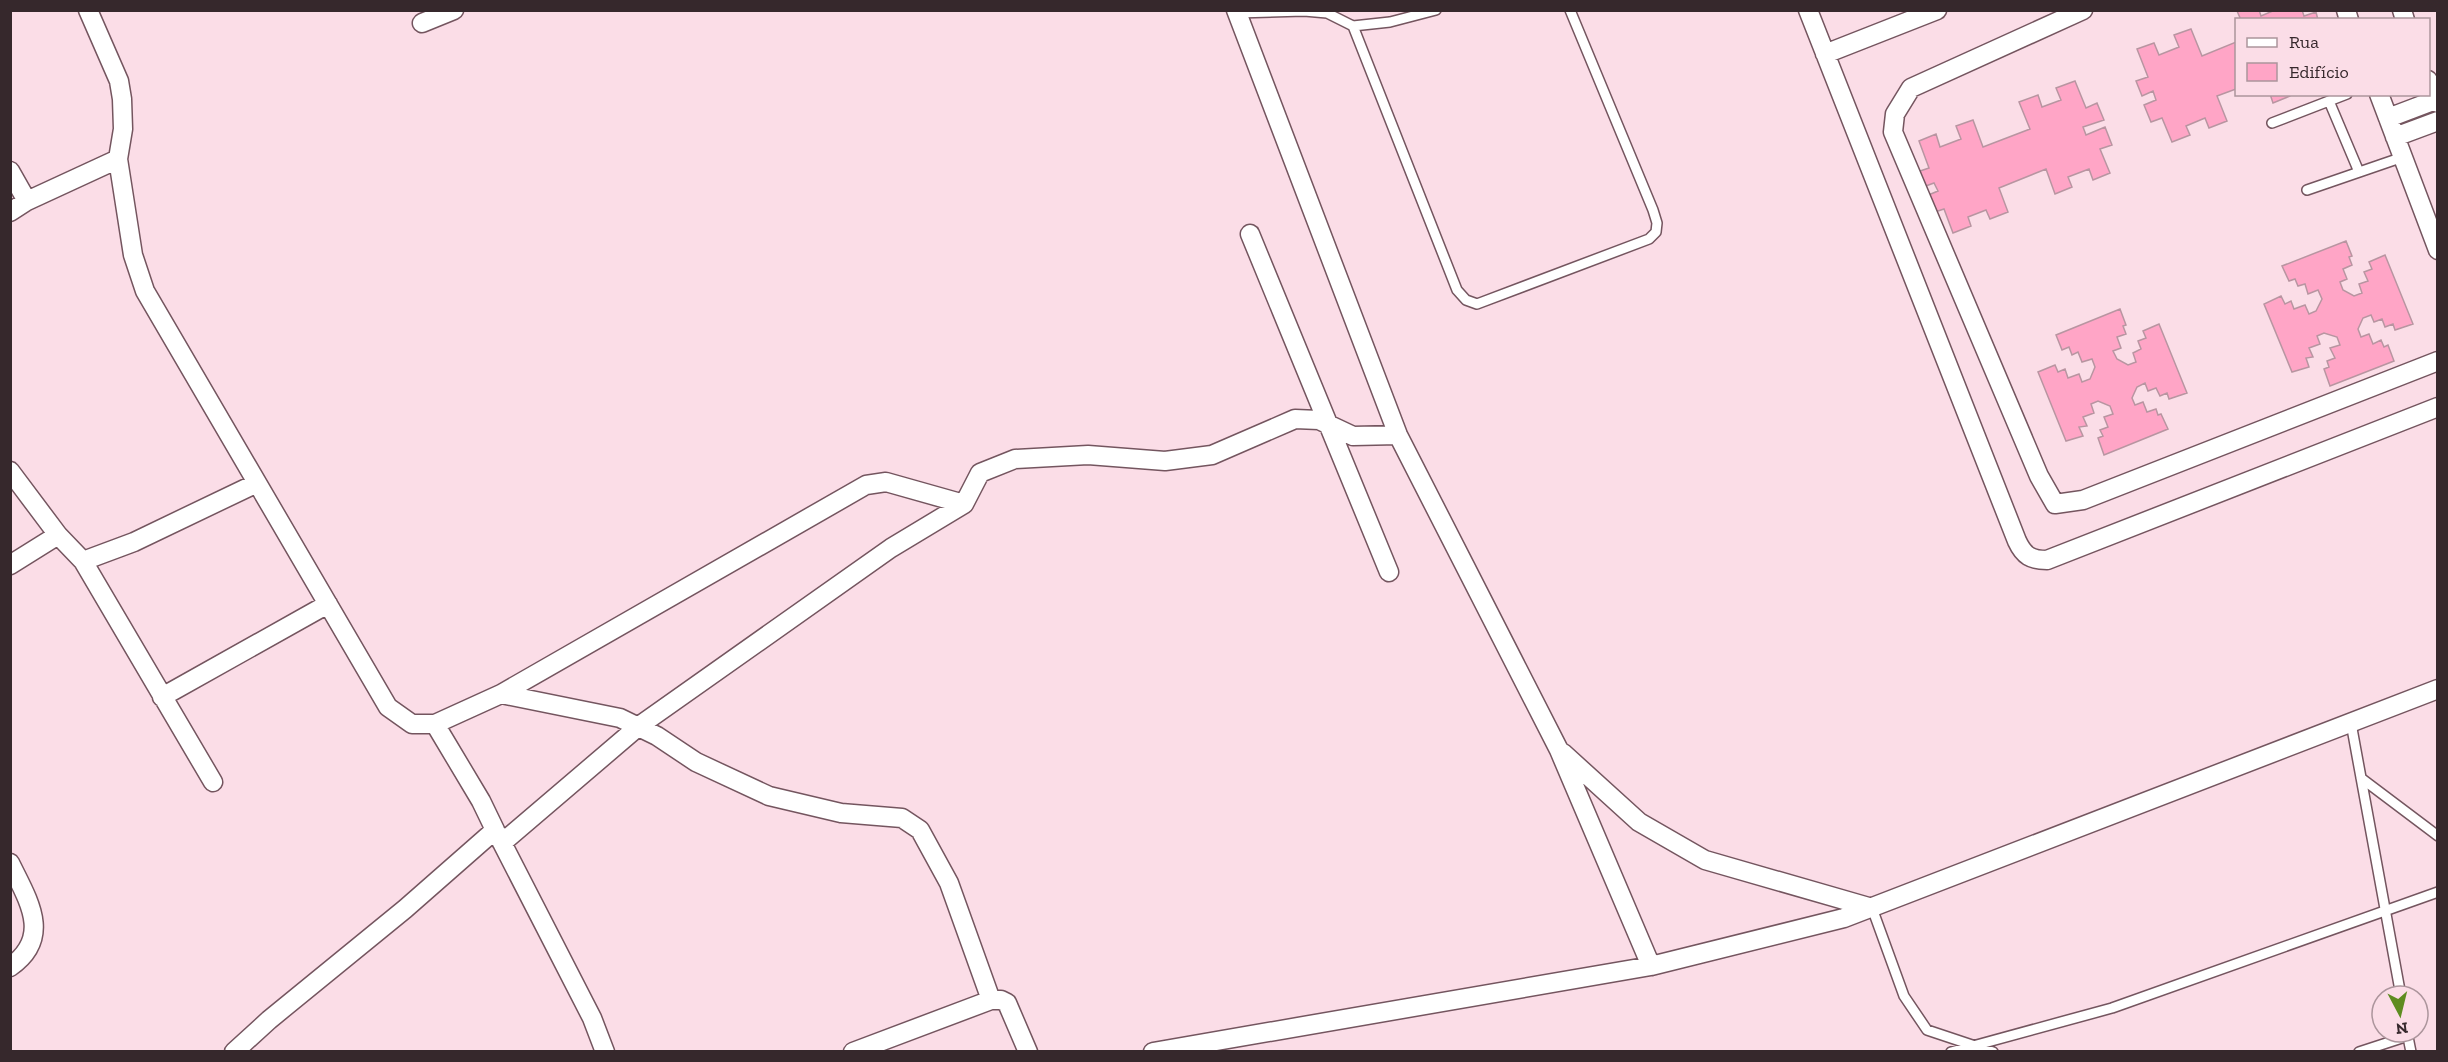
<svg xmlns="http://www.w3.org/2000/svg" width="2448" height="1062" font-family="'Zilla Slab',serif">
<rect width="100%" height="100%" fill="#fbdde7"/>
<path fill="#ffa5c6" stroke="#b895a1" stroke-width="1.5" d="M2259,10L2261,16L2275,10H2302L2304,16L2316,12L2318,20H2241L2237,11Z
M2191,29L2202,56L2236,42V89L2217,96L2227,121L2209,128L2205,118L2186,126L2190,135L2172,142L2162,118L2151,122L2144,105L2156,100L2153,91L2142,96L2136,81L2148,77L2137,49L2154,43L2159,55L2179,47L2174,35Z
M2075,81L2086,108L2097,103L2104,120L2083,127L2086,135L2105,127L2112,145L2100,149L2110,173L2093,180L2089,169L2068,177L2072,187L2055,194L2046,169L1999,188L2008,212L1990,219L1986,210L1968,217L1971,226L1953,233L1944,209L1932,213L1926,196L1938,191L1934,183L1923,187L1917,172L1929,168L1919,141L1936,134L1940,147L1961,139L1956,126L1973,120L1983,147L2030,129L2019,102L2038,95L2042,107L2061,100L2056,88Z
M2270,94H2290V96L2273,103Z
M2346,241L2352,256L2349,257L2352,265L2343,269L2347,279L2340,282L2343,290L2354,296L2362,293L2359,284L2368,281L2364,272L2372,269L2369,262L2385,255L2413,324L2395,330L2393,324L2385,327L2382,319L2374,322L2371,315L2363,318L2358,329L2361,337L2369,334L2373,344L2381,340L2384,347L2388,345L2394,361L2330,386L2324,369L2329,367L2327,361L2335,358L2330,348L2340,345L2337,337L2324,333L2317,336L2320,344L2309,348L2313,357L2306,358L2309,367L2292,372L2264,304L2281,296L2285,304L2291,301L2294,309L2305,305L2309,314L2316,311L2322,299L2318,290L2308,294L2305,284L2298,286L2295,279L2289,281L2282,266Z
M2120,309L2126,325L2123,326L2126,334L2117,337L2121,348L2113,351L2117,359L2128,365L2136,362L2133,353L2141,349L2138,341L2146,338L2143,331L2159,324L2187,393L2169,399L2167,393L2160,396L2156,388L2148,391L2145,383L2137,387L2132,398L2135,405L2143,402L2147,412L2156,409L2158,415L2161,414L2168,429L2104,455L2098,438L2103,436L2100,430L2108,427L2104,417L2113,414L2110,406L2098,401L2091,404L2094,413L2083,417L2087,426L2079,427L2083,436L2066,441L2038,372L2055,365L2058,372L2065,369L2068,378L2079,374L2082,382L2090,379L2095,367L2092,359L2082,362L2078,352L2072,355L2069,347L2062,350L2056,335Z"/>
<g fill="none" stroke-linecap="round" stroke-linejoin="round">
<g stroke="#74555f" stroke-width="12">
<path id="lane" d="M1237,13L1304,11L1327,13L1353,26L1390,22L1436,10
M1353,26L1457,290L1466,300L1477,304L1649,239L1656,232L1657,223L1653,210L1570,10
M2329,101L2359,172
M2272,123L2347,94
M2307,190L2403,157
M2351,723L2401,996
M2361,778L2438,836
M1872,908L1904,996L1927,1030L1993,1052
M2407,1032L2411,1052
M1951,1052L2112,1008L2438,892
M2359,1052L2408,1036"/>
</g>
<g stroke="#74555f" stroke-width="21">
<path id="street" d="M88,10L119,81L122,99L123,129L118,159L133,255L145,291L388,707L412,724H435
M1236,10L1398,435L1559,750L1651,966
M1808,10L2017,541C2024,556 2031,560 2047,560L2438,407
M2083,10L1911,88L1895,114L1893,132L2039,476L2055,504L2083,500L2438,361
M2346,10L2349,20
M2402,10L2405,20
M422,23L454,10
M1825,54L1937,10
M2428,80L2438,103
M2379,94L2438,250
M2388,118L2438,99
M2395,137L2438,121
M10,171L27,201
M10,212L27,201L118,159
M1250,234L1389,572
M10,471L58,535L83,561L213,782
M83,561L134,542L257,483
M10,565L58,535
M501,694L620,718L657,736L696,762L769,796L841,813L902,818L920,830L949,883L991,1000
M162,697L328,604
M1563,753L1639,822L1705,860L1872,908
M497,833L592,1018L605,1052
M502,843L639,726L891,548L964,504L980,473L1015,459L1088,455L1165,461L1212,455L1295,419L1319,420L1353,436L1398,435
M10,863C28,900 53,937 10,967
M234,1052L269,1020L405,909L495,830L481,801L435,724L501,694L866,485L886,482L964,504
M853,1052L991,1000H1001L1007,1003L1028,1052
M1153,1052L1651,966L1844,918L2438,689"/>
</g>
<use href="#lane" stroke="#fff" stroke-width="9"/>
<use href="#street" stroke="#fff" stroke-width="18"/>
</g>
<rect width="2448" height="1062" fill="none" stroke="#36282c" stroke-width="24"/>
<rect x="2235" y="18" width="195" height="78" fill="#fbdde7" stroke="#ac959c" stroke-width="1.5"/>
<rect x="2247" y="38" width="30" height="9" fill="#ffffff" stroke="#ac959c" stroke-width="1.5"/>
<text x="2289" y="48" font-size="18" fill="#36282c">Rua</text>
<rect x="2247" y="63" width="30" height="18" fill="#ffa5c6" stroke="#ac959c" stroke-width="1.5"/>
<text x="2289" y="78" font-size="18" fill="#36282c">Edifício</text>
<g transform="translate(2400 1014) rotate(173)"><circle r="28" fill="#fbdde7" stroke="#ac959c" stroke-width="1.5"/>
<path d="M0-4.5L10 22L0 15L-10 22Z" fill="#5e8c20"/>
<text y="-9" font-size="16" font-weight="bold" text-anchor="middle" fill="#36282c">N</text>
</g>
</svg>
